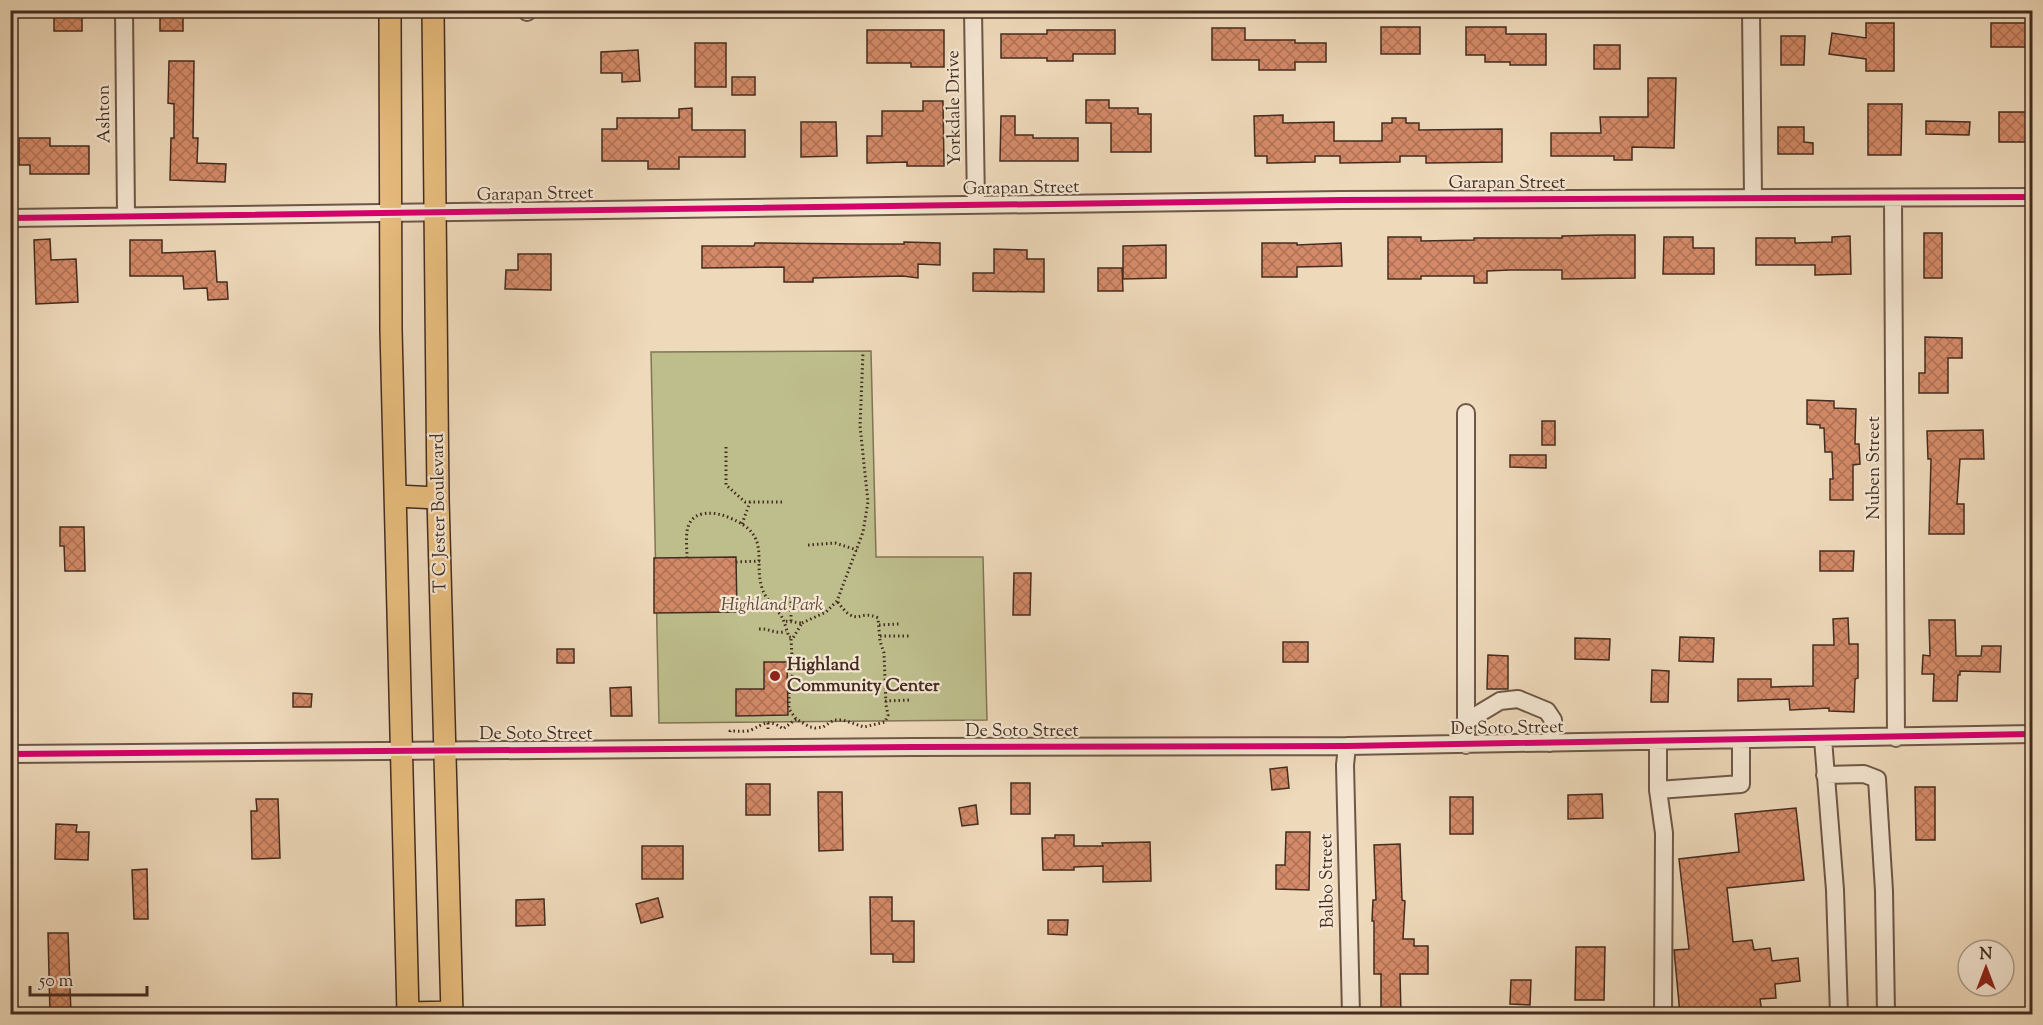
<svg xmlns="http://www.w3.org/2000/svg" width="2043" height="1025" font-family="'Sorts Mill Goudy',serif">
<defs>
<pattern id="building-cross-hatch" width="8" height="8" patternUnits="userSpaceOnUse" patternTransform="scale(1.5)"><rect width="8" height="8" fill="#d48a68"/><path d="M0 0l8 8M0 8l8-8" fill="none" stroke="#ae7155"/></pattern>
</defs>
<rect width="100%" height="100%" fill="#eed9ba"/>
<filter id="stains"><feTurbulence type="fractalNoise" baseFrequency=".00333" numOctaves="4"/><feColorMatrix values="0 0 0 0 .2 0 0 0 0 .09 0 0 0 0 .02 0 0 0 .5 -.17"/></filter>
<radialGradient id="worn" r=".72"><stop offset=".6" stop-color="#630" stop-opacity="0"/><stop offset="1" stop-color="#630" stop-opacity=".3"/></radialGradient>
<path fill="#bebe8c" stroke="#817556" stroke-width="1.5" d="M871,351L876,557H983L987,720L659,723L651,352Z"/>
<path fill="url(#building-cross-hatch)" stroke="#442c21" stroke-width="1.5" d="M54,10H82V31H54Z
M160,10H183V31H160Z
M1866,23H1894V71H1866V59L1829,54L1832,33L1866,38Z
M1991,23H2026V47H1991Z
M1381,27H1420V54H1381Z
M1466,27H1506V34H1546V65H1510V62H1485V55H1466Z
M1212,28H1245V40H1295V43H1326V62H1295V70H1259V60H1212Z
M867,30H944V67H911V63H867Z
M1047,30H1115V54H1073V61H1047V58H1001V34H1047Z
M1781,36H1805L1804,65H1781Z
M695,43H726V87H695Z
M1594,45H1620V69H1594Z
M638,50L640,81L622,82V73H601V52Z
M169,61H194L193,138H198L197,163L226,164L225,182L170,180L171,138H174V104L168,103Z
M732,77H755V95H732Z
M1648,78H1676L1674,148L1632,147V160H1614V156H1551V133H1601L1600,117H1648Z
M1086,100H1109V108H1138V114H1151V152H1111V123H1086Z
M923,101H943L944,166H907V162L867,163V136H882V111H923Z
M1868,104H1902L1901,155H1868Z
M692,108V130H745V157H679V169H648V161H602V129H617V118H679V109Z
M1999,112H2028V142H1999Z
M1283,115V123L1334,122V141H1382V123H1392V118H1406V123H1419V130L1502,129V162L1426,163V156H1400V162L1340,163V156H1315V162L1267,163V156H1255L1254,116Z
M1001,116H1015V135H1033V138H1078V161H1000Z
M1926,121L1970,122L1969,135L1926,134Z
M801,122H836L837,156L801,157Z
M1778,127H1804V142L1813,143V154H1778Z
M19,138H50V146H89V174H30V165H19Z
M1924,233H1942V278H1924Z
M1605,235H1635V278L1562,279V270H1510L1487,271V283H1474V276H1421V279H1388V237H1421V241L1474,240V238H1562V236Z
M1850,236L1851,274L1815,275V265H1756V238H1795V243L1832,242V237Z
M1664,237H1693V248H1714V274H1663Z
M50,239L51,260L76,259L78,302L36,304L34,240Z
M130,240H162V253L215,251L217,282H227L228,299L208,300L207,288L184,289L183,276H130Z
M904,242L940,243V265L918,264V278L903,276L813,278V282H784V267L702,268V246H754L755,243L862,244H904Z
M1262,243H1297V245L1341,243L1342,266L1297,267V277H1262Z
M1166,245V278L1123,279V246Z
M994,249L1027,250V259H1044V292L973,291V273H994Z
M518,254H551V290L505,289L506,270H518Z
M1098,268H1122L1123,291H1098Z
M1925,337L1962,338V358H1948V393H1919V373H1925Z
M1807,400L1834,401V408L1856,409L1855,444H1859L1860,464L1853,465V500H1830V479H1833L1832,452H1825L1824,428H1820V425L1807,424Z
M1542,421H1555V445H1542Z
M1983,430L1984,459H1960L1957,504H1964V534H1929L1931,459H1928L1927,431Z
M1510,455H1546V468L1510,467Z
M60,527H84L85,571H65L64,546H60Z
M1820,551H1854L1853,571H1820Z
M736,557L737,612L654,613V558Z
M1014,573H1031L1030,615H1013Z
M1848,618L1849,644H1858V678L1855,679L1854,712L1829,711V708L1790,710L1789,699L1738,701V679H1771V687L1813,686V645H1834L1833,619Z
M1929,620H1955L1956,656H1981L1982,646H2001L2000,672L1960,671V675H1958L1957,701H1933L1934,674H1922L1923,655L1930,656Z
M1680,637L1714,638L1713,662L1679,661Z
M1575,638L1610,639L1609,660L1575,659Z
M1283,642H1308V662H1283Z
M557,649H574V663H557Z
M1488,655L1508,656V689H1487Z
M764,662H787L788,715L736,716V689H764Z
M1652,670L1669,671L1668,702H1651Z
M631,687L632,716H611L610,688Z
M293,693L312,694L311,707H293Z
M1287,767L1289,788L1272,790L1270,769Z
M1011,783H1030V814H1011Z
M746,784H770V815H746Z
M1915,787H1935V840H1916Z
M818,792H842L843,850L819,851Z
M1602,794L1603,818L1568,819V795Z
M1450,797H1473V834H1450Z
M256,799H278L280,858L252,859L251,811H257Z
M976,805L978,824L962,826L959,808Z
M1796,808L1804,880L1727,888L1733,942L1752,940L1754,950L1770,948L1772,961L1798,958L1800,981L1775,984L1776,998L1760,999L1762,1012L1736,1014H1680L1674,950L1689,949L1679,859L1739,852L1735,814Z
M56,824L77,825L76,832H89L88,860L55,859Z
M1286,832H1310L1309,890L1276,889V865H1285Z
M1055,835H1074V846H1103L1102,843L1150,842L1151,881L1103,882V866L1074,867V870H1043L1042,838H1055Z
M1400,844L1402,900L1405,901L1403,939H1414V946H1428V974H1400L1401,1014H1381V974H1374V921H1372L1373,900H1376L1374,845Z
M642,846H683V879H642Z
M147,869L148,919H134L132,870Z
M870,897H892V921H914V962H893V954H871Z
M658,898L663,917L641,923L636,904Z
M544,899L545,925L516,926V900Z
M1048,920H1068L1067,935L1048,934Z
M48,933H68L71,1014H50Z
M1576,947H1605L1604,1000H1575Z
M1511,980H1531L1530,1005L1510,1004Z"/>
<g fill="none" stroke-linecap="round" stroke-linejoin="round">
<g stroke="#6e5747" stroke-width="20">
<path id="minor" d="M124,10L126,216
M527,10V12
M973,10L976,205
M1751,10L1753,197
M1893,198L1896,738
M10,218L1341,200L2032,197
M1465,722L1500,701L1518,699L1547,711L1553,720L1550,743
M1823,739L1835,890L1839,1014
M1658,742V790L1741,784V740
M1466,745V413
M1347,746L1345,765L1351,1014
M10,754L913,747L1347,746L2032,734
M1825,775L1864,774L1877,779L1884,891L1886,1014
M1658,790L1664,833L1663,1014"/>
</g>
<g stroke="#442c21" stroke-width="24">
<path id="major" d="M390,10L391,330L408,1014
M433,10L438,498L452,1014
M396,496L438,498
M408,1013L452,1012"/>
</g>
<path stroke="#442c21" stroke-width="3" stroke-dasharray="1.5 3" stroke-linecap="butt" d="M726,447V485L745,502H782
M742,524L750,502
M808,545L835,543L857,550
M687,558C687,541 682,519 702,514C712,512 721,514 730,518C772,535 753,559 762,588C766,601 777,608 783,619C785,624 787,631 789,637L793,638L802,623L784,621
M736,562L760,561
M791,597V621
M802,623L826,612L837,601L863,532L868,502L860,426L863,353
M879,625L899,624
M759,629C770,628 775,635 786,631
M880,636H910
M791,639L793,673L789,691V709L796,719L810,727L815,728L823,727L834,720H843L864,727L885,722L888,715L886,705L884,653L880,641L878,618C858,608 858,630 837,601
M885,701L912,700
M768,723V730
M730,732V731C736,731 746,732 751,730C764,724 769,718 783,729L796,719"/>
<use href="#minor" stroke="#f4e6d2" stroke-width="16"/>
<use href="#major" stroke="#e7bc7d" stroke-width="21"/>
<g stroke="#f4e6d2" stroke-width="10">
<path id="cycleway" d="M10,218L1341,200L2032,197
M10,754L913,747L1347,746L2032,734"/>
</g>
<use href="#cycleway" stroke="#d6006c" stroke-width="6"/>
</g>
<circle fill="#8f2418" stroke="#f4e6d2" stroke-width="2" cx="775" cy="676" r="6"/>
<g text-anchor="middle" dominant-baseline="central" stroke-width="4.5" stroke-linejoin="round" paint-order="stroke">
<g font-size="18" fill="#442c21" stroke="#f4e6d2">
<text transform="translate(955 108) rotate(-91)">Yorkdale Drive</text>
<text transform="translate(105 114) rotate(-91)">Ashton</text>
<text x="1507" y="184">Garapan Street</text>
<text transform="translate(1021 189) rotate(-1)">Garapan Street</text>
<text transform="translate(535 195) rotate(-1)">Garapan Street</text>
<text transform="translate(1875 468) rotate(-90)">Nuben Street</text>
<text transform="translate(440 513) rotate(-91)">T C Jester Boulevard</text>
<text transform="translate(1507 729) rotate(-1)">De Soto Street</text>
<text x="1022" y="732">De Soto Street</text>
<text x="536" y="735">De Soto Street</text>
<text transform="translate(1328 881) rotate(-91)">Balbo Street</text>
</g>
<g font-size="18" font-style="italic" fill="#5c4936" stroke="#f4e6d2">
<text x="772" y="606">Highland Park</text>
</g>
<g font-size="18" font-weight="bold" fill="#442c21" stroke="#f4e6d2" text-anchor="start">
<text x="787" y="666">Highland<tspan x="787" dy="21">Community Center</tspan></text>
</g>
</g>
<rect width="2043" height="1025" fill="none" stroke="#eed9ba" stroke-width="36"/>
<rect x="12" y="12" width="2019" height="1001" fill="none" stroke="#442c21" stroke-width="3"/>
<rect x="18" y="18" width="2007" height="989" fill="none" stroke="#442c21" stroke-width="1.5"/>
<g transform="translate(1986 968)"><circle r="28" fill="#f4e6d2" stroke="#ae9c8b" stroke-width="1.5"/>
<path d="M0-4.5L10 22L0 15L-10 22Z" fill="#8f2418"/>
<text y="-9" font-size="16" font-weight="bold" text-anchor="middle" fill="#442c21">N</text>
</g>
<path d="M30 986v9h117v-9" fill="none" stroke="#442c21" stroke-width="3"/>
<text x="39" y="986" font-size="18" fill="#442c21" stroke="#f4e6d2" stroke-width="4.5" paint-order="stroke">50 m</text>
<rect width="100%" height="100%" filter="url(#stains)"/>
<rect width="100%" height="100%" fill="url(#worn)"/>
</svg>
